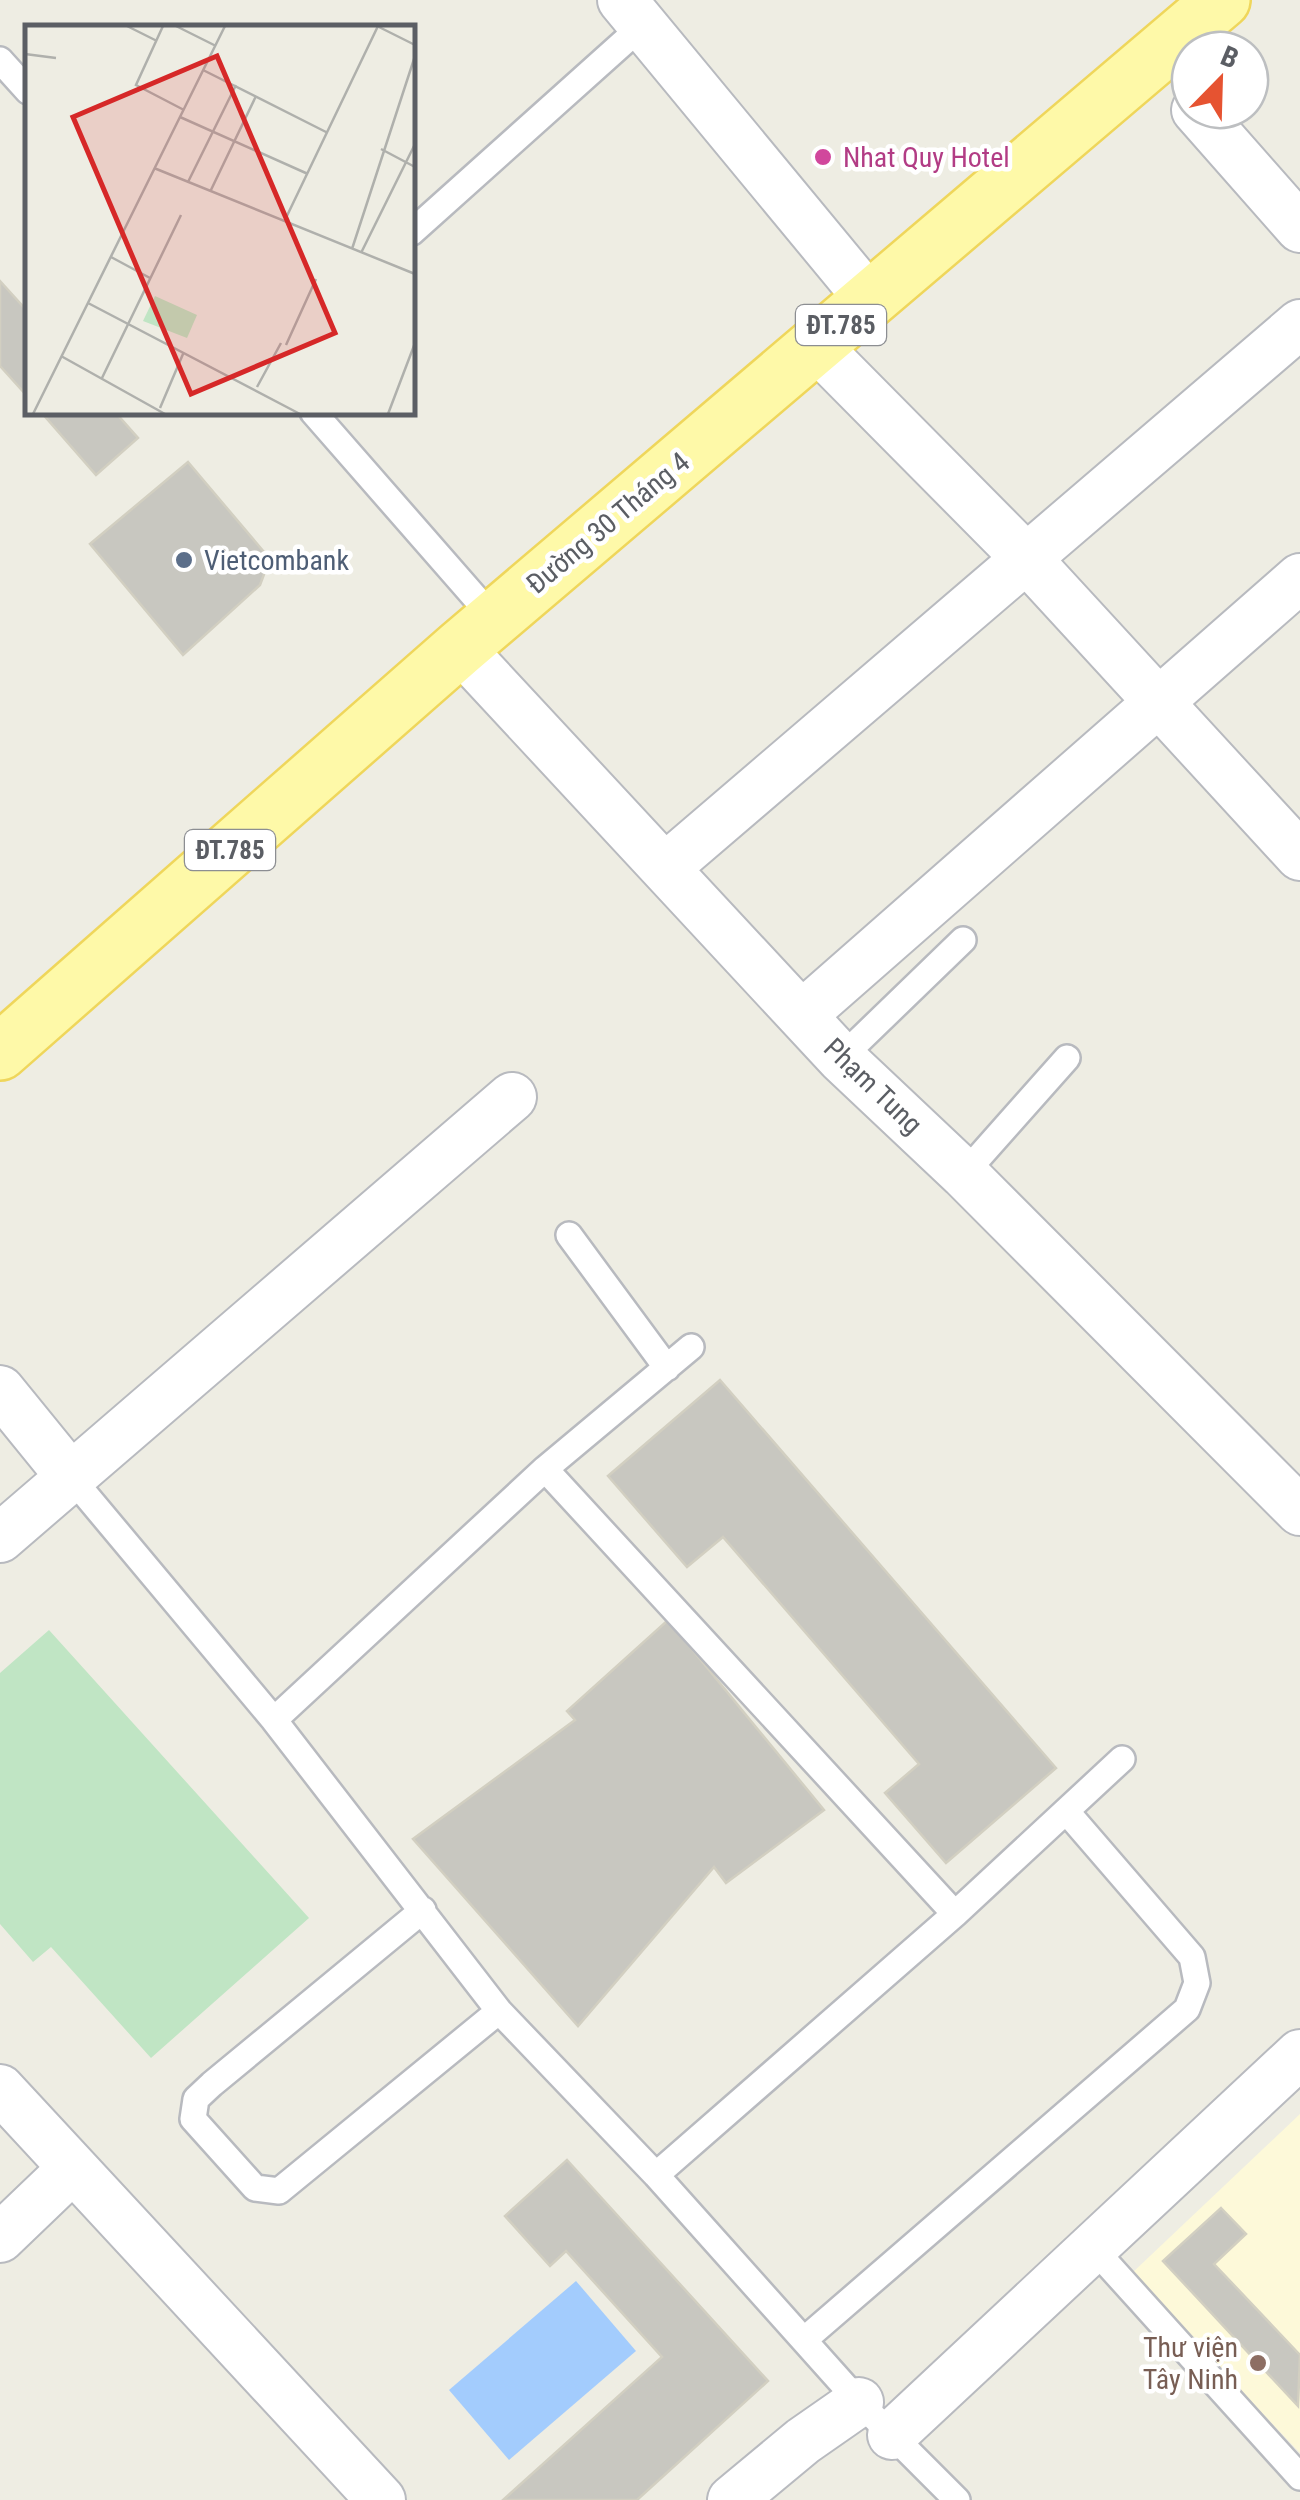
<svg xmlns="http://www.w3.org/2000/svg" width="1300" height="2500" font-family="'Roboto Condensed',sans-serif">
<rect width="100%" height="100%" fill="#eeede3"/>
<path fill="#fdf9d9" d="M1300,2114V2453L1131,2274Z"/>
<path fill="#c0e5c4" d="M49,1630L309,1918L151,2058L51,1947L33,1962L0,1924V1673Z"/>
<path fill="#a3ccfd" d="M576,2281L636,2351L509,2460L449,2390Z"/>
<path fill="#c8c7c0" stroke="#d2cfc1" stroke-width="2.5" d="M0,281L28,312V397L0,366Z
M41,412H115L138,438L96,475Z
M188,462L264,552L266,569L260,585L183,655L90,544Z
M720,1380L1056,1768L946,1863L885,1793L919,1764L723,1537L687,1567L608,1476Z
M668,1620L824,1810L726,1883L714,1867L578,2026L413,1839L575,1720L567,1711Z
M567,2160L768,2381L637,2500H503L662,2357L566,2251L550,2266L505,2216Z
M1221,2208L1246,2234L1214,2264L1300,2355L1298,2406L1163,2261Z"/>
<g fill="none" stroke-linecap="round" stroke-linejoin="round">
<g stroke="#b8babf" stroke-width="30">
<path id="lane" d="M0,60L28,91
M412,232L643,25
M313,412L494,619
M841,1058L963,940
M964,1174L1067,1058
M569,1235L667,1368
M545,1469L955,1914
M70,1476L274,1720L499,2011L656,2175L859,2402L957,2500
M274,1720L545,1469L691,1347
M423,1910L212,2084L196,2099L193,2119L255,2188L279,2191L499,2011
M656,2175L955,1914L1122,1759
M1093,2248L1300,2477
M804,2340L1187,2009L1197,1983L1192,1957L1066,1811"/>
</g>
<g stroke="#b8babf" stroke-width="52">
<path id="street" d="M622,0L870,300
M1196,110L1300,228
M816,346L1027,559L1300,856
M460,648L841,1058L964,1174L1300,1511
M665,868L1300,324
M802,1015L1300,578
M0,1390L70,1476
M0,1538L512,1097
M0,2089L381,2500
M0,2238L72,2169
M892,2435L1300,2054
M732,2500L803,2441L859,2402"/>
</g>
<g stroke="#efd65b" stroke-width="60">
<path id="primary" d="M0,1052L460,648L1222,0"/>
</g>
<use href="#lane" stroke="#fff" stroke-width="25"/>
<use href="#street" stroke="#fff" stroke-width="48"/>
<use href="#primary" stroke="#fef9a8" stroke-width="55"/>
</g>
<circle fill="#d1479c" stroke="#fff" stroke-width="4" cx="823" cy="157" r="10"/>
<circle fill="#5c6f8a" stroke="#fff" stroke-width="4" cx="184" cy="560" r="10"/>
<circle fill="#8d6e63" stroke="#fff" stroke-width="4" cx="1258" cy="2363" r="10"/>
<g text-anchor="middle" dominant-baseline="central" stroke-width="9" stroke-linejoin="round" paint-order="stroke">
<g fill="#fff" stroke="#8c8e92" stroke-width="2.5">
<rect x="796" y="305" width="90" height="40" rx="8"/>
<rect x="185" y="830" width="90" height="40" rx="8"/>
</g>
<g font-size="25" font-weight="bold" fill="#5b5e64">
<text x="841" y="325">ĐT.785</text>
<text x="230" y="850">ĐT.785</text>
</g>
<g font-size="28" fill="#b23c85" stroke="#fff" text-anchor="start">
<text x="843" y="157">Nhat Quy Hotel</text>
</g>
<g font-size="28" fill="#5b5e64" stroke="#fff">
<text transform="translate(608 523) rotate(-40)">Đường 30 Tháng 4</text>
<text transform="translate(873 1086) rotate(44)">Phạm Tung</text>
</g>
<g font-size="28" fill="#4e5e75" stroke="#fff" text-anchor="start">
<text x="204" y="560">Vietcombank</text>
</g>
<g font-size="28" fill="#785e54" stroke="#fff" text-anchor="end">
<text x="1238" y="2347">Thư viện<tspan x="1238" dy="32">Tây Ninh</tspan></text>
</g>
</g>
<g transform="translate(25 25)">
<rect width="390" height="390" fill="#eeede3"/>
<path d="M130,271L172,290L162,313L118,296Z" fill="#c0e5c4"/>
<path fill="none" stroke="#afb0ac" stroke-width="2.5" d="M102,1L132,16M138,1L111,60L159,85M151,1L191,21M352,1L390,20M0,29L31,33M178,45L301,107M155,92L283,149M356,124L390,142M129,143L390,249M163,157L211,60M185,167L231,71M259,197L353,1M327,224L390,31M336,228L390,119M86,232L125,253M63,278L275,389M261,320L291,254M36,331L140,389M77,353L156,190M232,362L256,318M135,383L158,329M8,389L200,1M363,389L390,318"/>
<path fill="#d62828" fill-opacity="0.15" stroke="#d62828" stroke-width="5" d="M192,31L310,308L166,369L48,92Z"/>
<rect width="390" height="390" fill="none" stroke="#5b5e64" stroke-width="5"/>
</g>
<g transform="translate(1220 80) rotate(23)"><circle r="48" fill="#ffffff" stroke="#bdbfc1" stroke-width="2.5"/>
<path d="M0-8L18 38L0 25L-18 38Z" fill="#e65331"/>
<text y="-15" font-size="28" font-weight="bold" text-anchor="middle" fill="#5b5e64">B</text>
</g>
</svg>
